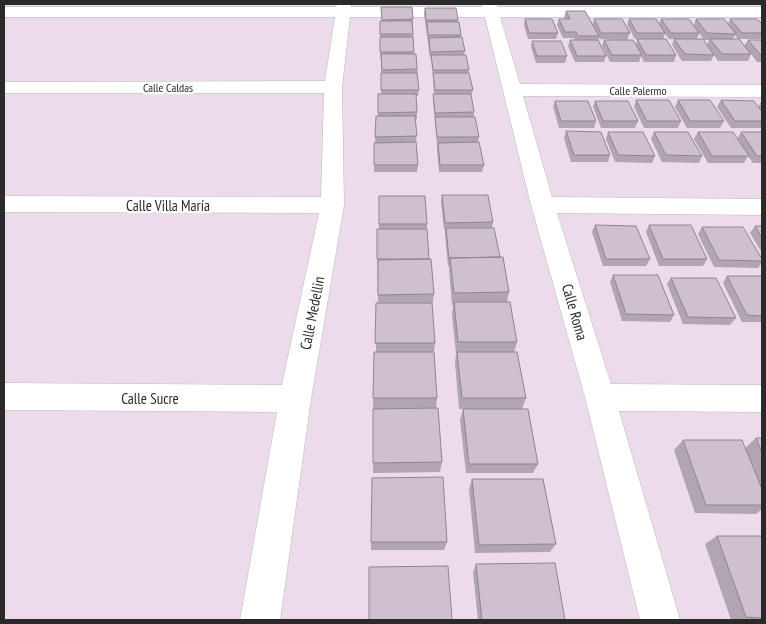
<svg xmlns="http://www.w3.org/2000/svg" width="766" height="624" font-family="'PT Sans Narrow',sans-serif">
<rect width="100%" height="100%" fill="#eddbec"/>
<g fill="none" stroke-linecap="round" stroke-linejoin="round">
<g stroke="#afbfb4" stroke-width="1">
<path id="minor" d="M337,4H351V7H482V4H496L498,7H762V17H500L520,84L762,85V97L523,96L552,197L762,199V215L557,213L611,384L762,385V412L619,411L680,620H640L585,397L531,205L485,17H350L342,87L344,205L311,399L280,620H240L277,412L4,410V383L282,385L319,213L4,212V196L321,197L324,93H4V82L325,81L335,17H4V7H336Z"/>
</g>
<use href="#minor" fill="#fff" fill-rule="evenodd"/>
</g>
<path fill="#b1a5b1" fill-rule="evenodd" d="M381,7L413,19V26L414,54H416L419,90L418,96H416L417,112V119H415L418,165L417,172H374L376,116H378V94H381V58H380V21H382Z
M425,8L458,20L461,35V37L465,51L464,55L469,70L468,73L473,90L471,96L474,112V117L479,137L478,142L484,165L482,172H439L437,150V144L433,101V94H434L433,77L431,58H430L424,14Z
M566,11L593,24L594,19L630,33L627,40L599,39V38L598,40L606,56L604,62H575L568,46L570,40H575L574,38H563L557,25L559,19H565L564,17Z
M525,19L558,33L556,39H528L524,25Z
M629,19L659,24L661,19L694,25L696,19L728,24L730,19L762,24V39H739L744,46L748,40H762V62H757L751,54L748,61H718L714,55L711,61H682L672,45L674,39H669L665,34L663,39H635L627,25ZM699,33L704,40H709L707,45L697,39ZM735,35L738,39H733Z
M637,39L676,55L674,62H644L641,56L639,62H610L602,46L604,40L636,45Z
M532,41L567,56L565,63H536L531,47Z
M636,100L681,121L678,128H644L634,107Z
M678,100L724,121L720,128H687L675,107Z
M721,100L758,107L762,100V128H731L717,107Z
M555,101L596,121L594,128H559L553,107Z
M595,101L638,121L635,128H601L593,107Z
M566,131L610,155L608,162H571L564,138Z
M608,132L655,156L652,163L615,162L606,139Z
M654,132L702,156L699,163L662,162L651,139Z
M698,132L737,139L741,132H762V163H753L748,156L744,163H708L694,139Z
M442,195L493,222L492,228L509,292L507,302L517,342L514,352L526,398L522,409L538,464L533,473H466L460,420L463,409H484H459L455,363L456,354L452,315L453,305H452L449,270V266H448L445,235V230H444L441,202Z
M379,196L427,224V231L429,259L434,294L432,307L435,343L434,352L437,398L436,408L442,462L440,472L373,473V398L376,352V303H378L377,229H379Z
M595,225L650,259L646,266H603L592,232Z
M649,225L707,259L703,266H659L646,232Z
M755,226H762V253L750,233Z
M702,227L762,259V262L758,268L714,267L698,234Z
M613,275L674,315L670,322L622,321L610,282Z
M727,276H762V322H742L723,283Z
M671,278L736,318L730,325L683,324L667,284Z
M756,438H762V509L756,514L695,513L674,450L683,440L745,448Z
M472,479L556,544L550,552L475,553L469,489Z
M717,536H762V620H731L705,544Z
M371,542H447L444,550H371Z
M476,564L565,620H478L473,572Z"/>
<path fill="#cec0ce" stroke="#908690" d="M381,7H412L413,19L382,20Z
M425,8H456L458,20H426Z
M566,11H585L599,36H578L576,32H565L559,19H570Z
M525,19H552L558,33H529Z
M594,19H622L630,33H601Z
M629,19H656L665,33H637Z
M661,19H689L699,33H671Z
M696,19H724L736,34L707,33Z
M730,19H757L762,24V33H742Z
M380,21H412L413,34H380Z
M427,22H459L461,35H428Z
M380,37H413L414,52H380Z
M462,37L465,51L430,52L429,38Z
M637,39H666L676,55H646Z
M674,39H703L714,55L685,54Z
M710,39H739L751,54H722Z
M570,40H598L606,56H577Z
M604,40H633L642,55H612Z
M748,40H762V55H761Z
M532,41H561L567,56H537Z
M381,54H416L417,69L382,70Z
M431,55H466L469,70H433Z
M381,73H417L419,90H381Z
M433,73H469L473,90H435Z
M378,94H416L417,112L378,113Z
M433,94H471L474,112L435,113Z
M636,100H669L681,121H647Z
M678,100H710L724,121H690Z
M721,100L754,101L762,112V121H735Z
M555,101H588L596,121H561Z
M595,101H628L638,121H603Z
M376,116H415L417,136L375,137Z
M435,117H475L479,137H437Z
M566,131L601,132L610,155H574Z
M608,132H643L655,156L618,155Z
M654,132H688L702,156L666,155Z
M698,132H733L749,156H712Z
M741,132H762V156H757Z
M416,142L418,165H374V143Z
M479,142L484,165H440L438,143Z
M442,195H488L493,222L445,223Z
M379,196H425L427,224H379Z
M595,225L636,226L650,259H606Z
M649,225H691L707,259H663Z
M755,226H762V238Z
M702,227H743L762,259V261L719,260Z
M446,228H494L500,257L450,258L451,259H449Z
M377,229H427L429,259H377Z
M503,257L509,292L454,293L450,258Z
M431,259L434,294L378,295V260Z
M613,275H658L674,315L626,314Z
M727,276H762V316L747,315Z
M671,278H716L736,318L688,317Z
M454,302H510L517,342H458Z
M376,303H432L435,343H375Z
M374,352H434L437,398H373Z
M457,352H517L526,398H462Z
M438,408L442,462L373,463V409Z
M463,409H528L538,464H469Z
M756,438H762V453Z
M683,440H742L762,489V505H706Z
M443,477L447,542H371L372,478Z
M472,479H543L556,544L479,545Z
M717,536H762V618L746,617Z
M555,563L565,620H482L476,564Z
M448,566L452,620H369V567Z"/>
<g text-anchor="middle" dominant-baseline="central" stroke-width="4.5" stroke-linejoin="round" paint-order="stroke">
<g font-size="12" fill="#2a2a2a" stroke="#fff">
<text x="168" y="87">Calle Caldas</text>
<text x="638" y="90">Calle Palermo</text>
</g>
<g font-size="15" fill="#2a2a2a" stroke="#fff">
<text x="168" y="205">Calle Villa María</text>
<text transform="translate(575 312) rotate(74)">Calle Roma</text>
<text transform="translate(312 313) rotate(-79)">Calle Medellin</text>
<text x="150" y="398">Calle Sucre</text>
</g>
</g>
<rect width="766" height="624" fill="none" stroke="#2a2a2a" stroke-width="10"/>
</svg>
